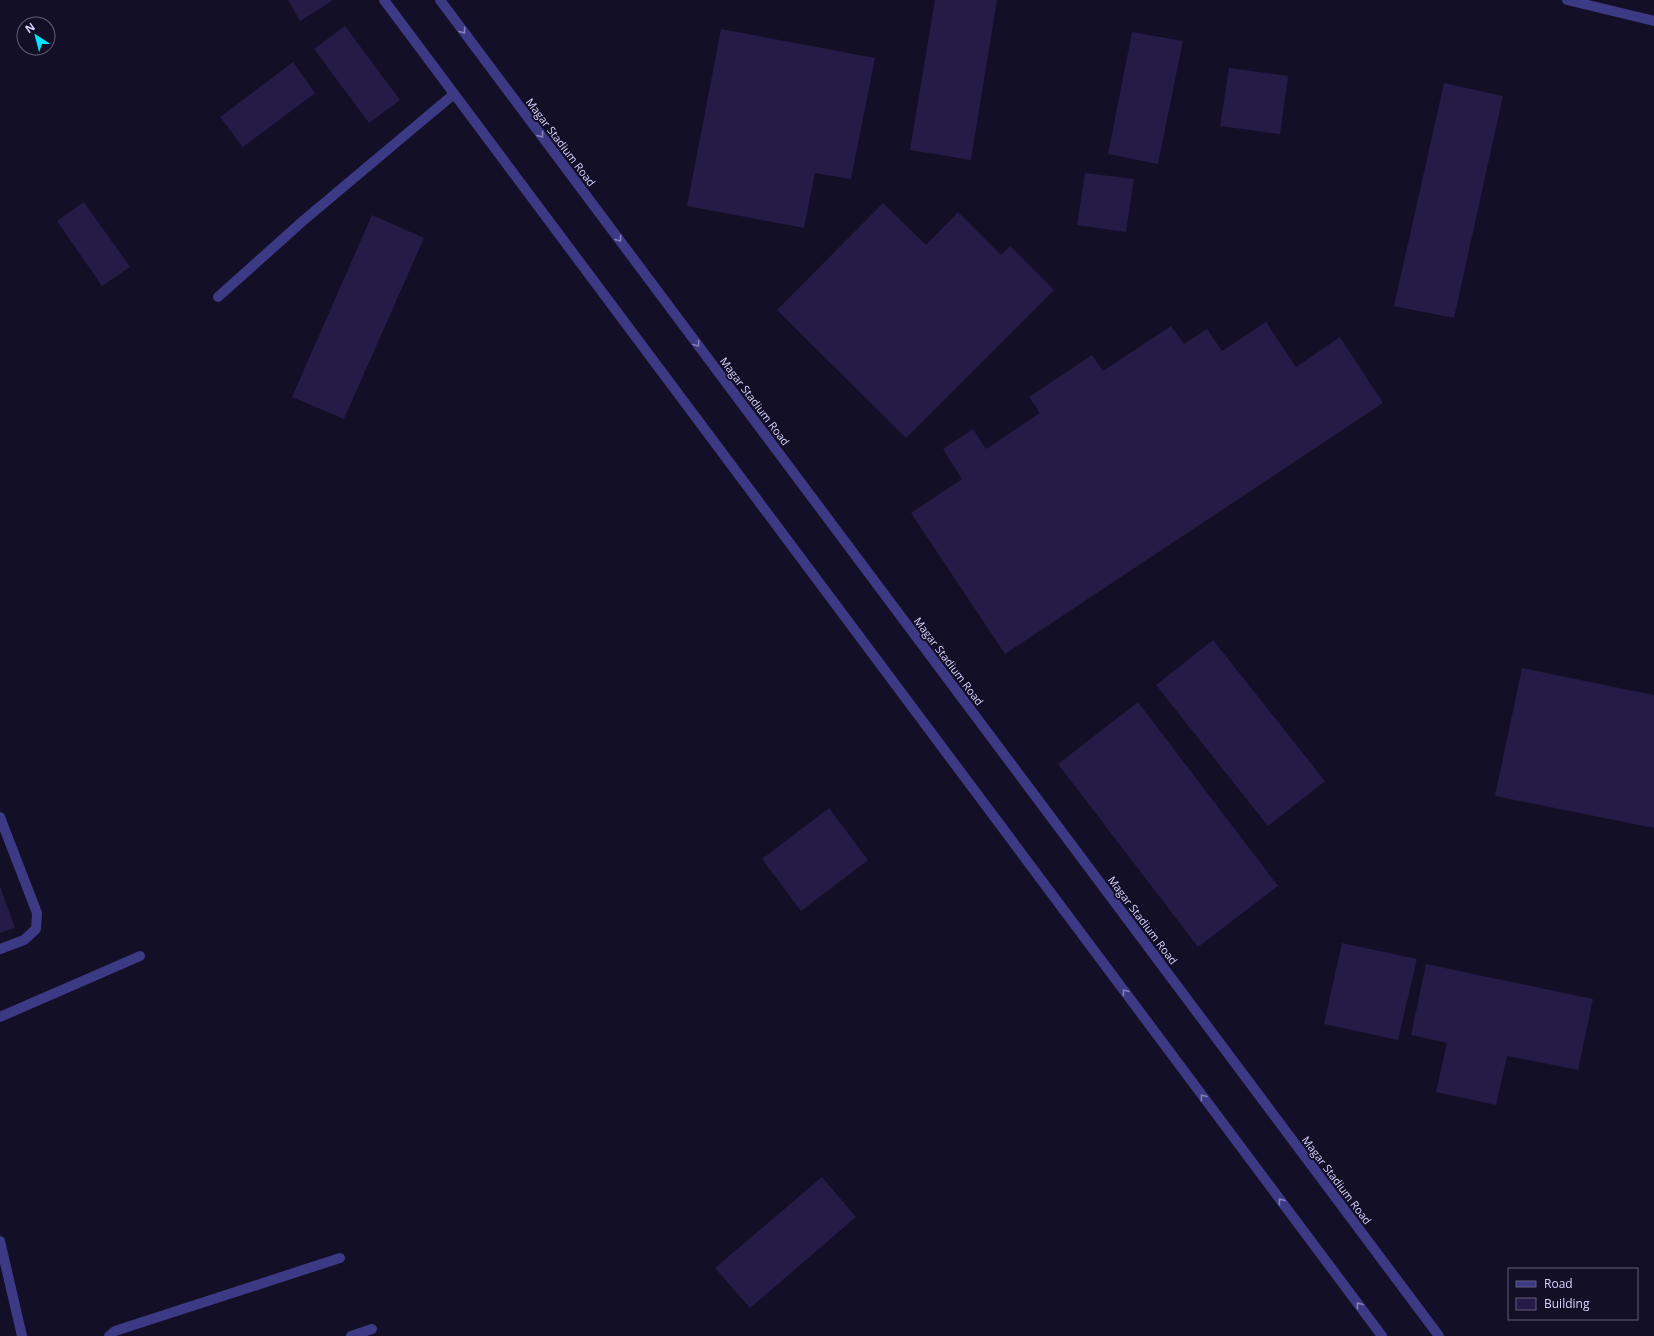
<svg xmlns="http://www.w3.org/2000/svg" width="1654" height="1336" font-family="'Open Sans',sans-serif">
<rect width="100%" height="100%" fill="#130f26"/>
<path fill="#241b47" d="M288,0H332V1L300,21Z
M935,0H997L971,160L910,150Z
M345,26L400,100L369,123L314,49Z
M721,29L875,58L851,179L815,173L804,228L687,206Z
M1132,32L1183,41L1158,164L1108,154Z
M293,62L315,93L243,147L220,117Z
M1229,68L1288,76L1280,134L1220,126Z
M1444,83L1503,96L1454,318L1394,306Z
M1085,173L1134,179L1126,232L1077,225Z
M84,202L130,267L102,286L57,221Z
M883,203L926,245L958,212L1001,255L1010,246L1054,290L906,438L777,310Z
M372,215L424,238L344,419L292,397Z
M1266,322L1296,367L1340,337L1383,403L1005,654L911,513L962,479L943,449L973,429L986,449L1040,413L1029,397L1092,355L1103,371L1171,326L1184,344L1207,329L1222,351Z
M1213,640L1325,781L1268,826L1156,685Z
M1522,668L1654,695V828L1495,796Z
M1138,702L1278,886L1198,947L1058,764Z
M829,808L868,860L801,911L762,859Z
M0,886L15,928L0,933Z
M1342,943L1417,959L1398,1040L1324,1024Z
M1426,964L1593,999L1578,1070L1507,1056L1496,1105L1436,1092L1447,1043L1411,1035Z
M822,1177L856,1217L750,1308L715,1268Z"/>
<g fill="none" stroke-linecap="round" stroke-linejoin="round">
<path stroke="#3d3a85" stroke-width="10" d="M384,0L1382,1336
M440,0L1439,1336
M1567,0L1654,21
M218,297L304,220L454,94
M0,817L37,913L36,929L24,940L0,949
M0,1017L140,956
M0,1241L22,1336
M109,1336L115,1331L340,1258
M351,1336L372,1329"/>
</g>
<defs><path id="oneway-chevron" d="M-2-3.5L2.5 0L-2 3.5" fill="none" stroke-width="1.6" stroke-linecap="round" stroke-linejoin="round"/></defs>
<g stroke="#837fbc">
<use href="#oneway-chevron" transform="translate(463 31) rotate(53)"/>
<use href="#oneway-chevron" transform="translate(541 135) rotate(53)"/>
<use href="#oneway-chevron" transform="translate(619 239) rotate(53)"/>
<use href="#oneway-chevron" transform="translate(697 344) rotate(53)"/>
<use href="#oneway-chevron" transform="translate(1125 992) rotate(-127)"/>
<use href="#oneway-chevron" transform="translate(1203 1097) rotate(-127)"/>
<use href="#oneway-chevron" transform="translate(1281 1201) rotate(-127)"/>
<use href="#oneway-chevron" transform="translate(1359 1305) rotate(-127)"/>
</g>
<g text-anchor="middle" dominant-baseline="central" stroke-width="4" stroke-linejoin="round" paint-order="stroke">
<g font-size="11" fill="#d9d4ff" stroke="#130f26">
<text transform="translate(561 142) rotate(53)">Magar Stadium Road</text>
<text transform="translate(755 401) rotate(53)">Magar Stadium Road</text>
<text transform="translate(949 661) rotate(53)">Magar Stadium Road</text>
<text transform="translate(1143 920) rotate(53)">Magar Stadium Road</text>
<text transform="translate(1337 1180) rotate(53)">Magar Stadium Road</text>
</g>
</g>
<rect x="1508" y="1268" width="130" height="52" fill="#130f26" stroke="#625e7d"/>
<rect x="1516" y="1281" width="20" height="6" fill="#3d3a85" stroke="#625e7d"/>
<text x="1544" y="1288" font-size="12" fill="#d9d4ff">Road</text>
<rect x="1516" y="1298" width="20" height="12" fill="#241b47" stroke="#625e7d"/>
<text x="1544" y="1308" font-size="12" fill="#d9d4ff">Building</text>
<g transform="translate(36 36) rotate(324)"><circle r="19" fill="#130f26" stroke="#625e7d"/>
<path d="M0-3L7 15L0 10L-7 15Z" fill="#00e5ff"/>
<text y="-6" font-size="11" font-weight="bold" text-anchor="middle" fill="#d9d4ff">N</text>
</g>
</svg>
